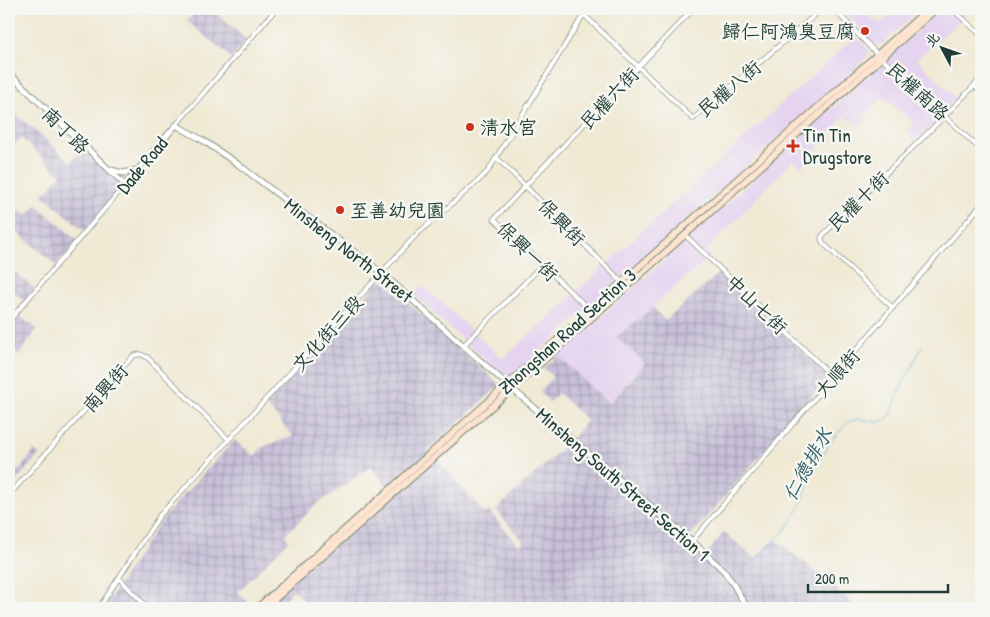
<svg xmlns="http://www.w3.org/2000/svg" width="990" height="617" font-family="'Patrick Hand','LXGW WenKai TC',sans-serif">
<defs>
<pattern id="industrial-grid" width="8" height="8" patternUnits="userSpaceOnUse" patternTransform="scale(1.25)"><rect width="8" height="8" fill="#c7c0d8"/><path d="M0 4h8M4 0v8" fill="none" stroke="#a19db0"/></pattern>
</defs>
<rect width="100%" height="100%" fill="#f6f6f2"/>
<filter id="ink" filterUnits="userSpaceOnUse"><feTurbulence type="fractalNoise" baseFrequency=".02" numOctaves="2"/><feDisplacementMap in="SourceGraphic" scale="10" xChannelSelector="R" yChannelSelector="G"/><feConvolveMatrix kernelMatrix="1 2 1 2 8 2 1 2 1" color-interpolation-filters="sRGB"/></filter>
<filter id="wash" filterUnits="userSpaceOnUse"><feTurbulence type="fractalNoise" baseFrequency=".0096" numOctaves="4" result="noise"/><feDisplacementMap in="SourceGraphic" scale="20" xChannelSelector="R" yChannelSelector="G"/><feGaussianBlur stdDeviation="1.12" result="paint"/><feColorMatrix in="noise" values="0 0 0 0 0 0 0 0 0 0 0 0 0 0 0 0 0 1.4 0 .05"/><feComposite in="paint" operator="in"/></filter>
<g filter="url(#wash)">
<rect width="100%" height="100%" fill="#f0e9d4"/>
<path fill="#e5d3f0" d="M843,9H863L872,19L881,23L896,9H921L881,45L874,44Z
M942,9H973L917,59L957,99L916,141L907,132L914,122L883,97L858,125L844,116L802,167L793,160L706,251L711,256L653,307L616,337L645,362L609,404L558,356Z
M856,36L869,50L866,59L512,376L502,375L413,295L423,286L503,359Z"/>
<path fill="url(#industrial-grid)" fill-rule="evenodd" d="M198,9H211L247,40L232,58L187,21Z
M16,114L71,162L82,149L122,186L85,231L43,195L61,175L21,138L10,149L9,148V123Z
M9,201L26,215L37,205L78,241L56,265L13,229L9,234Z
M9,267L35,289L24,301L9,287Z
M720,272L828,377L687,540L704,557L724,532L755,558L775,539L831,584L857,608H310L294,590L275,608H101L113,594L157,526L184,494L235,440L254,456L263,447L293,436L266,405L378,282L384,281L500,385L428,450L486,515L488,510L520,546L523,541L496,510L569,442L587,420L558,393L550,402L540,392L553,377L544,368L558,356L609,404L645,363L616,337L653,307L665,321ZM371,466L388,487L252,607L238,592L289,540L285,535L316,505Z
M9,308L37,329L19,355L9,347Z
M34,451L39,455L9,488V465L19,471Z"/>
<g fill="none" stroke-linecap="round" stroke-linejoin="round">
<path stroke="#55afd2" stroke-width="1" d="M735,585L746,567L777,539L791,522L802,503L809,481L830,442L848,422L859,419L879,422L889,417L893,411L898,393L922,347
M712,608L732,588"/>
</g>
</g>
<g filter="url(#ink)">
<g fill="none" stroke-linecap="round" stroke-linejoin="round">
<g stroke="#889384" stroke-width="5.5">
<path id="minor" d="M578,9L693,119L822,9
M834,9L877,54L981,150
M952,9L981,35
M974,86L981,92
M176,125L276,9
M497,158L626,286
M685,235L833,377
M893,308L824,244L821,239L823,235C875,182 931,133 981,78
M594,314L494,219L693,9
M9,321L125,185
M463,346L542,265
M9,495L133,356L140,354L147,357L229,440
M692,541L981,205
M119,578L148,608
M99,608L160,515L417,234L477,182L488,171L587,9"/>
</g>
<g stroke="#889384" stroke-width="7">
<path id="tertiary" d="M9,73L125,185L176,125L204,141L239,165L382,273L511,388L692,541L723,570L732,582L747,608
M111,170L123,173L137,170"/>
</g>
<g stroke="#889384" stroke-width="8">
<path id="secondary" d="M257,608L928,9
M265,608L685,235L936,9"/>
</g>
<use href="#minor" stroke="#fff" stroke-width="4"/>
<use href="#tertiary" stroke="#fff" stroke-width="5"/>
<use href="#secondary" stroke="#fde4d1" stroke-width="5.5"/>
</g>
</g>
<g fill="#c8321e" stroke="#f6f6f2" stroke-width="2">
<circle cx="865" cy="31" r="5"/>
<circle cx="470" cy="127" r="5"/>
<path d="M790.5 138.5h5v5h5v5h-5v5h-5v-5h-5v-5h5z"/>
<circle cx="340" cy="210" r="5"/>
</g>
<g text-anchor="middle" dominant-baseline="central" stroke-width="5" stroke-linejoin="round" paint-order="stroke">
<g font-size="19" fill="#1f3d34" stroke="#f6f6f2" text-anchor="start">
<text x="855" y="31" text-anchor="end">歸仁阿鴻臭豆腐</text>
<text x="480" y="127">清水宮</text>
<text x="803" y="135">Tin Tin<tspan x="803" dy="22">Drugstore</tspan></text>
<text x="350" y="210">至善幼兒園</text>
</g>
<g font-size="19" fill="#1f3d34" stroke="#f6f6f2">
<text transform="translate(729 88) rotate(-40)">民權八街</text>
<text transform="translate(918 91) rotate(42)">民權南路</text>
<text transform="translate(609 98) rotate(-47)">民權六街</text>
<text transform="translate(66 130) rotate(44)">南丁路</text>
<text transform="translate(142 165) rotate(-50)">Dade Road</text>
<text transform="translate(858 201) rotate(-44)">民權十街</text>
<text transform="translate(562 222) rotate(45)">保興街</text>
<text transform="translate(349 250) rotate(38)">Minsheng North Street</text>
<text transform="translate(528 251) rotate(44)">保興一街</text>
<text transform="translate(757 304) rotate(44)">中山七街</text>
<text transform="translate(567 331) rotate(-42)">Zhongshan Road Section 3</text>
<text transform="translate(327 333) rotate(-48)">文化街三段</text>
<text transform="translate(837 373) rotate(-49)">大順街</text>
<text transform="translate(105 388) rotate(-48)">南興街</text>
<text transform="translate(623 484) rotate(41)">Minsheng South Street Section 1</text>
</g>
<g font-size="20" font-style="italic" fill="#2f5f63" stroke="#f6f6f2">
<text transform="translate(807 464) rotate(-61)">仁德排水</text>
</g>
</g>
<rect width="990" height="617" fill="none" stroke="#f6f6f2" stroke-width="30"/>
<g transform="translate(942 48) rotate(311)" stroke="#f6f6f2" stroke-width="4" paint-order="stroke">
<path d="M0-4L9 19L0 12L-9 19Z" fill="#1f3d34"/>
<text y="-8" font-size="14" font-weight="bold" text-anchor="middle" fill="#1f3d34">北</text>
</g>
<path d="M808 584v8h140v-8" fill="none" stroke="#1f3d34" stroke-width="2.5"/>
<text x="815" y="584" font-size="15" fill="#1f3d34" stroke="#f6f6f2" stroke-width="4" paint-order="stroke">200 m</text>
</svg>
